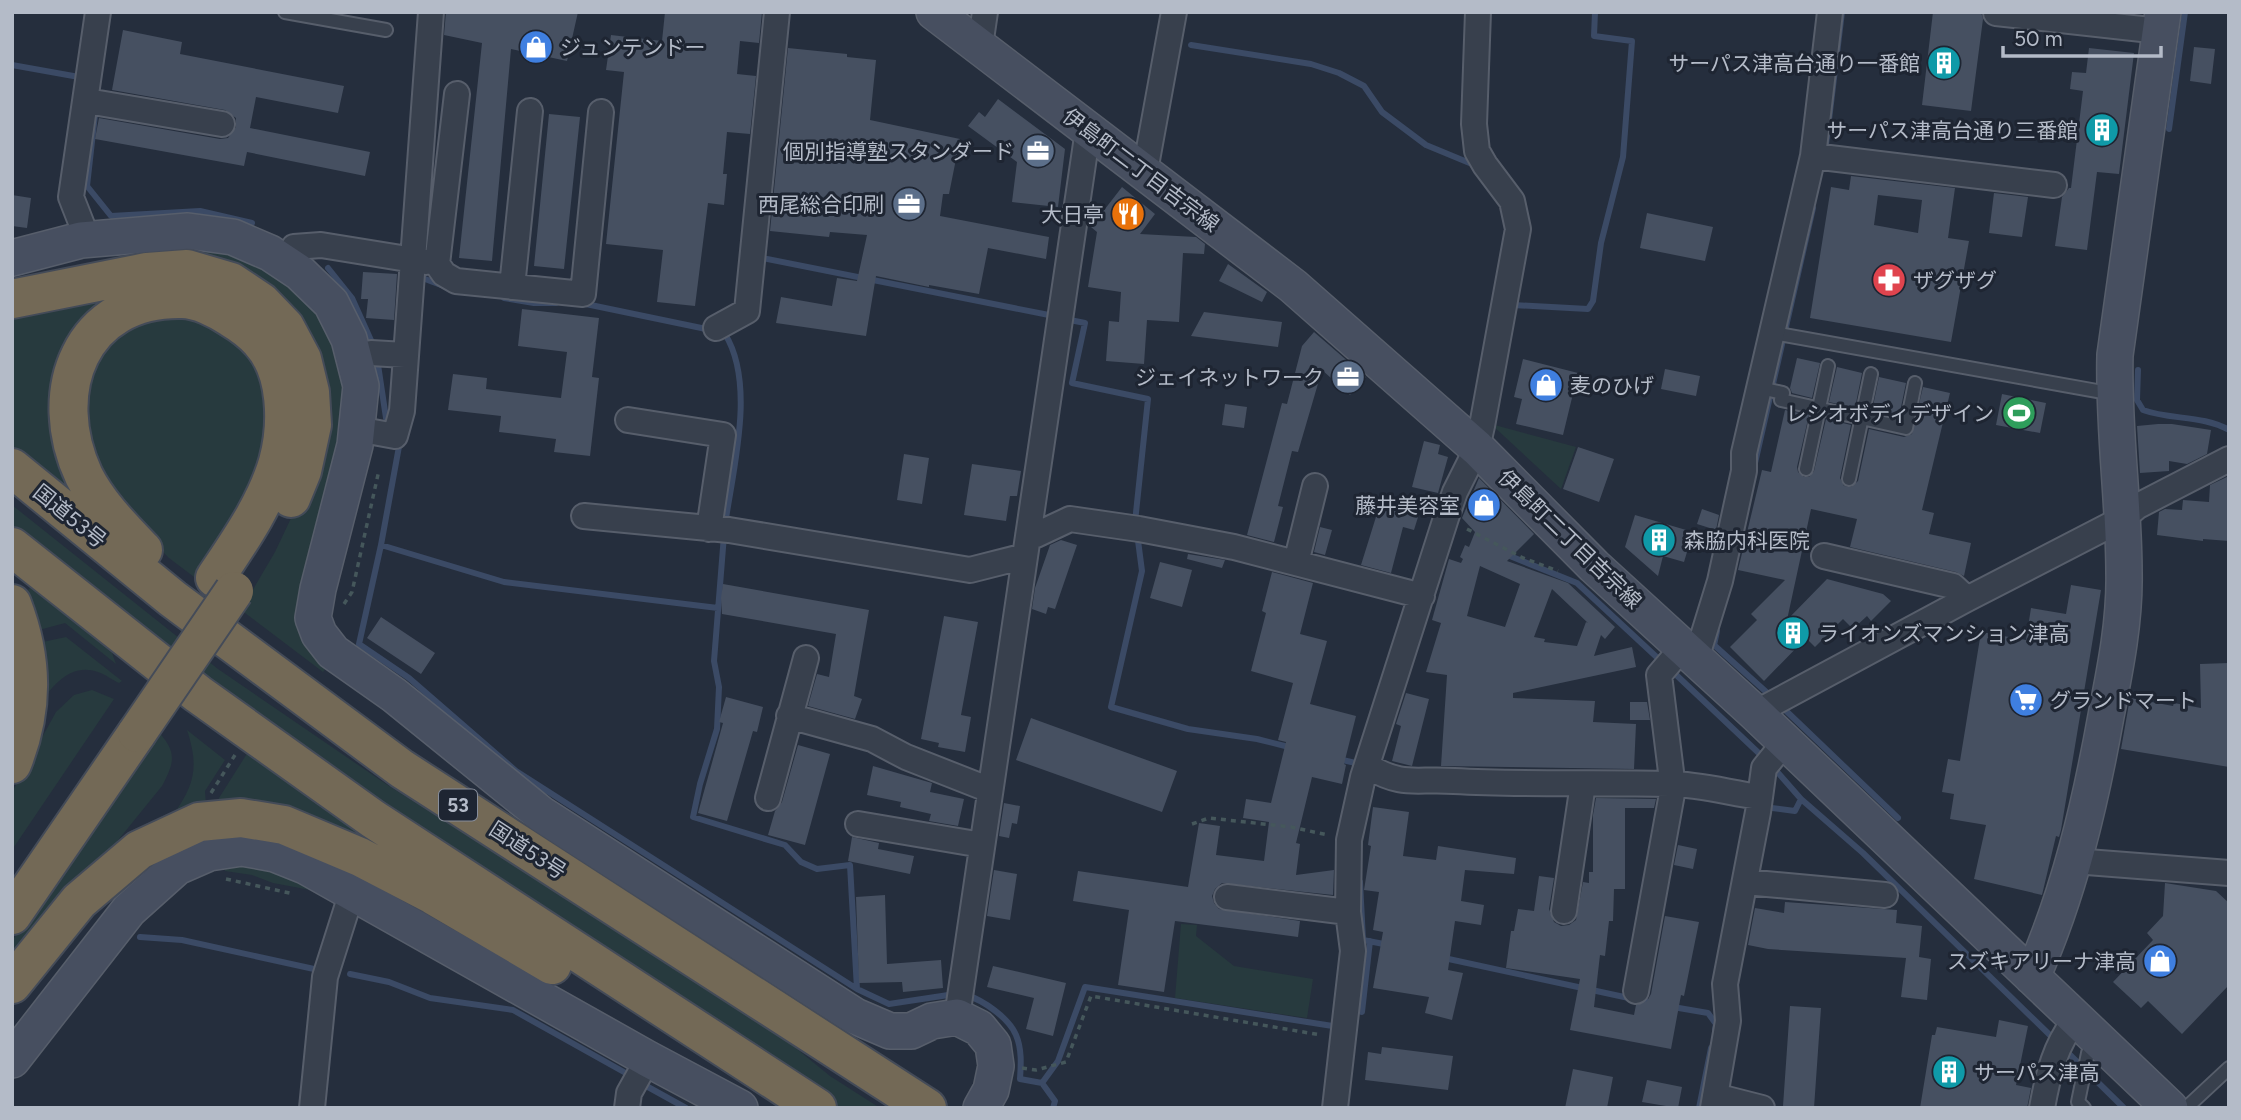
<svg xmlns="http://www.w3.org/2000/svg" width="2241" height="1120" font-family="Figtree,'Noto Sans JP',sans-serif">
<rect width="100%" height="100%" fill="#252e3d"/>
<path fill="#273a3e" d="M140,244L233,252L267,266L324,315L350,388L333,492L330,663L323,672L241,610L275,552L312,474L320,411L143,257Z
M150,281L64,348L51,385V427L81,499L51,479L12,445V304Z
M180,316L211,324L245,347L262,374L269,411L264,457L236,522L198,580L169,558L116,504L97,472L84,395L98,358L125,329L152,318Z
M1491,424L1576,447L1561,489Z
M12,505L218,669L386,784L765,1023L830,1076L880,1108H838L374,804L12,533Z
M34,584L112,653L116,664L65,623L39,630L24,594Z
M66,637L122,681L119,683C112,680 105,674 98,672C72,663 55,683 41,702L38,643Z
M92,690L114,699L12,850V792L56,712L74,695Z
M157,730C176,751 176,760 162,786L12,971V941Z
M187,730L225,760L205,791L206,806L173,815C195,785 199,766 187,730Z
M248,752L409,863L219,804V798Z
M223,862L272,867L321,892L273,883L252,875L225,871Z
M1181,924L1197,925L1196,936L1234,966L1313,979L1307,1018L1175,998Z"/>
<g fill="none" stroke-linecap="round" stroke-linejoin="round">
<path stroke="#3b4a65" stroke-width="6" d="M1191,45L1311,64L1339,73L1364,86L1382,112L1426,145L1472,164L1475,168
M12,65L79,77
M96,106L87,186L111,216L200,211L252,223
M2169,129L2185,12
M1825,153L1842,12
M763,255L762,258L1054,316
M328,268L352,298L374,347
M417,276L449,288
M504,298L534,303H556
M581,303L711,330
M1513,305L1588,309L1593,301L1601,243L1623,157L1632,41L1594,36L1595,12
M1065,319L1085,323L1072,383L1148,399L1135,522
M721,333L725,334C756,384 733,469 725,525
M377,358L386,418
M2138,370L2137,400L2143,410C2170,420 2203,415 2229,430
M400,441L381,545L504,582L718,608
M1755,463L1813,208
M1137,533L1142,571L1111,707L1188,729L1257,739L1293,748
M724,535L714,661L719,687L717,729L700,784L693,817L785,845L801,862L817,869L850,865L857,989L889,1004L955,994
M381,545L359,644L409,678L516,771L857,989
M1505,554L1577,583L1663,663
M1717,631L1714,645L1773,698
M1671,670L1765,759
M1781,706L1898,818
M1338,759L1360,764
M1773,767L1801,799L1863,853L2056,1041
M1764,807L1795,811L1801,799
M1360,882L1363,940L1389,945
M140,937L182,940L314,969
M1444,958L1652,1003
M350,974L389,982L430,998L513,1010L631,1076
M966,995C983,1000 1009,1018 1016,1035C1022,1049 1021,1065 1020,1079L1042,1083L1055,1101L1053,1108
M1673,1007L1708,1013L1716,1024L1715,1030
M1362,1012L1370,941
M2064,1049L2124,1108
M1042,1083L1058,1061L1085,987L1339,1027
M648,1087L686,1108
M1699,1108L1711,1048"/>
</g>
<path fill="#465061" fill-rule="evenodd" d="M446,12H578L567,61L511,49L492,261L459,258L482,43L444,35Z
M665,12H762L759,43L740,41L737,74L756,76L750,134L727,132L723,174H727L724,205L708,203L695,306L657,302L663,250L606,244L624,72L606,70L611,35L662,41Z
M1933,12H1981L1983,19L1971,111L1922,105Z
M123,30L182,42L180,54L344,86L338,113L256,97L250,128L370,152L365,176L247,152L244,166L95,139L99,118L220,139L228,138L236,127V118L225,110L112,90Z
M2194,47L2215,49L2211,84L2190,81Z
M788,48L847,54V57L876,60L870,120L960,139L949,194H943L940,216L1049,237L1046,259L988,248L979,294L929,285V287L876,276L866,336L776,323L781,297L832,306L837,278L857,281L867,235L830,232L829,237L770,231Z
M2089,48L2134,53L2119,174L2097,172L2087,250L2055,246L2062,197L2069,188H2071L2083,91L2070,89L2072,72L2086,73Z
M998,99L1065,149L1058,207L1012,202L1017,162L968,126L979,112L985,117Z
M549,114L580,117L564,269L534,266Z
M1851,176L1955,188L1948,238L1969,241L1951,342L1810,318L1831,187L1849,190ZM1878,195L1922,200L1918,233L1874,225Z
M1122,187L1155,214L1140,234L1196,237L1205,244L1204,254L1183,253L1179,322L1147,320L1144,364L1106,361L1109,321L1119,322L1121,292L1088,287L1097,232L1091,227Z
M1994,193L2028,197L2022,237L1989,233Z
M12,195L31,198L27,228L12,226Z
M1647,213L1713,227L1705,261L1640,248Z
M1228,264L1267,292L1262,302L1219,281Z
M363,272L397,274L394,320L366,318L368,299H361Z
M522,309L599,318L592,377L599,378L590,456L554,452L556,439L499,432L501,416L448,410L453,374L487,378L486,389L561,398L567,352L518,346Z
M1204,312L1282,322L1278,347L1191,336Z
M1314,332L1366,377L1350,395L1322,370L1298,452L1292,451L1278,506L1283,507L1274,542L1247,535L1282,403L1287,404L1302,346Z
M1797,358L1820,363L1812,398L1792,393L1790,388Z
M1523,359L1578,373L1563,435L1516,424L1522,399L1514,397Z
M1837,367L1862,373L1855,408L1829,402Z
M1665,369L1700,376L1696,396L1661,389Z
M1879,377L1906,383L1899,417L1872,411Z
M1923,387L1950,393L1922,510L1934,513L1929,534L1971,543L1964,576L1956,572L1850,547L1857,519L1811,509L1787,620L1827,579L1883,594L1891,601L1871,621L1867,616L1853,629L1843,619L1815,647L1806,638L1764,681L1730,647L1757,620L1751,614L1785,580L1738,570L1762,470L1771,472L1785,410L1809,415L1797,467L1798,472L1804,477H1809L1814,471L1826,419L1851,425L1840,478L1844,486L1851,487L1858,481L1869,429L1904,437L1912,434Z
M2002,394L2046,403L2040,433L1996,425Z
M1225,404L1247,407L1244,428L1222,425Z
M2158,424H2172L2211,430L2207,454L2187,464L2169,461V471L2140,473L2137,426Z
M1424,441L1440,445L1438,454L1448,457L1438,493L1412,487Z
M1578,447L1614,459L1599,502L1563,489Z
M904,454L929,458L922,504L897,500Z
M972,464L1021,471L1017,496H1010L1006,521L964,515Z
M2229,476V541L2203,539V541L2157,535L2159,512L2165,509L2182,510L2183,500L2209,502L2210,485Z
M1479,478L1534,534L1507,561L1568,583L1615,627L1605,639L1601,635L1594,656L1632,647L1636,667L1513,693V698L1595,701L1593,722L1636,724L1634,769L1441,766L1447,675L1426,672L1441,623L1432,620L1449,559L1461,563L1463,559L1460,557L1465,545L1469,547L1475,532L1462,518ZM1480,566L1520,584L1505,627L1467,616ZM1552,589L1588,623L1586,622L1577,646L1544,642L1545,639L1534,637Z
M1380,504L1419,514L1414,530L1403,527L1391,573L1361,565Z
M1702,509L1719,515L1716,530L1697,524Z
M1635,515L1693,532L1684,562L1663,556L1658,576L1625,547Z
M1320,527L1332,530L1325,555L1314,552Z
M1061,540L1077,545L1055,609L1048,607L1046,614L1032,609L1035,588L1050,545Z
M1188,554L1225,560L1222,568L1187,559Z
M1160,562L1192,570L1182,607L1150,598Z
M1272,572L1313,583L1300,634L1327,641L1310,704L1356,716L1344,764L1346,765L1342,784L1312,777L1296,843L1300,844L1296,875L1334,870L1333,895L1222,883L1215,889L1212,896L1214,903L1219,909L1300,921L1298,937L1175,921L1164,992L1118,985L1129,910L1073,901L1078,871L1188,887L1199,823L1220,826L1216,855L1264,861L1269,822L1243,818L1246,799L1271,803L1286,742L1278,740L1293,683L1251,671L1266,613L1262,611Z
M723,584L869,610L854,696L862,699L855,719L808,706L817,674L829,677L836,634L722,614L721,598Z
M2071,585L2101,590L2061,830L2059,837L2056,836L2042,895L1974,879L1986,825L1950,819L1954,794L1942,792L1948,759L1960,761L1981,632L2026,640L2031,608L2066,614Z
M944,616L978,622L961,715L971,717L965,752L938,747L939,743L921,739Z
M381,617L435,653L421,674L367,638Z
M2229,663V767L2121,749L2130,698L2173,706L2174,703L2201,708L2200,664Z
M1406,693L1429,699L1412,766L1392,761L1401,726L1396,724Z
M726,697L763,707L757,732L753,731L727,821L698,813L723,723L719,722Z
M1630,702H1647L1650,720H1630Z
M1031,718L1177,771L1162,812L1016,760Z
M798,745L830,754L805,845L768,835L775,811L782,802Z
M873,766L932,783L930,792L964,799L958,826L929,821L931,814L900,807L901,802L867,795Z
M1596,798L1656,799L1654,808H1625V889H1614L1613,921H1609L1605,956L1600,955L1594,1007L1634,1015L1636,1005L1647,1001L1651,994L1665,916L1699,922L1684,996L1681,995L1671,1049L1570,1030L1580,979L1506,968L1511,931H1514L1518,909L1534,911L1539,876L1554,878L1549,909L1554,922L1561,926L1569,925L1576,920L1583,882L1589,883V872H1593V815Z
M1004,803L1020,806L1017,824L1012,823L1009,838L999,836Z
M1373,807L1409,812L1403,856L1436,860L1438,846L1516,858L1514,874L1465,870L1461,901L1484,905L1481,925L1455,921L1448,970L1463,973L1452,1020L1425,1013L1429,997L1373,988L1383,932L1373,930L1379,892L1364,890L1371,846L1368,845Z
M852,837L879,843L878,849L914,856L910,874L848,861Z
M1678,845L1697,849L1693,869L1674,865Z
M994,870L1017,874L1010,920L987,916Z
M2165,883L2216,891L2229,903V985L2182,1034L2148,1001L2141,1008L2113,982L2153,940L2147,933L2163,916Z
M885,895L887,964L941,960L943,988L903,992L902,982L859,983L856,897Z
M1785,902L1897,910L1896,923L1922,926L1919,957L1931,959L1927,1000L1901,997L1906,958L1768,949L1748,945L1755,908L1784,913Z
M993,966L1066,983L1053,1036L1026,1029L1034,998L987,987Z
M1790,1006L1821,1008L1814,1108L1783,1106Z
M1999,1020L2028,1026L2016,1085L2031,1088L2027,1108H1920L1932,1035H1935L1937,1027L1996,1037Z
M1382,1047L1453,1056L1448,1090L1365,1080L1368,1052L1381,1054Z
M1573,1069L1613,1077L1607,1108H1565Z
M1647,1080L1682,1087L1678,1108L1642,1102Z"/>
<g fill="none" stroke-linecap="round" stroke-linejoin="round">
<g stroke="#575e6b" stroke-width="16">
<path id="lane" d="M285,12L386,30
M1773,333L2114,394
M1760,388L1783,393L1781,400L1906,428L1915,383
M1806,469L1828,366
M1849,479L1871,374
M2084,1108L2078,1102L2088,1053L2094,1039
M2186,1108L2229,1068"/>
</g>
<g stroke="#575e6b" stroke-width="28">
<path id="street" d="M1996,13L2160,31
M980,46L985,12
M457,94L437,264L444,274L456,281L583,294L601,112
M87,101L222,124
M1813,156L2054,185
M1145,171L1174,12
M81,240L82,225L71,197L98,12
M285,263L294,247L321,245L426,262
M512,287L530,111
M716,328L747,311L777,12
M354,358L371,353L405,355
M628,420L723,435L709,529
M357,429L395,436L402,411L431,12
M584,516L729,530L970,570L1025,556
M1028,536L1036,535L1070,519L1139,529L1234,547L1422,596
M1824,556L1953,586L1967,599
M1296,563L1315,486
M1696,659L1720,581L1744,471V453L1813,156L1830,12
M1755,713L1967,599L2122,519L2138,506L2229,459
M789,716L872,739L906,757L990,790
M1367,766C1405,788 1415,778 1454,781C1526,785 1598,782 1670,784C1699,784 1730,793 1760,797
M768,798L806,658
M858,824L982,845
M2074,861L2229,873
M1745,882L1885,895
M1227,897L1348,912
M1564,911L1583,784
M1636,991L1673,788L1659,675L1683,647
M957,1017L1088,130
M1715,1096L1762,1108
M312,1108L325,977L352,892
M627,1108L629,1093L648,1059
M1335,1108L1353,951L1348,912L1349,840L1363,777L1446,518L1455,492L1477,448L1482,426L1518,229L1512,201L1485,165L1477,151L1474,124L1478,12
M1713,1108L1728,1021L1725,984L1758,812L1764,768L1785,742
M2042,1108C2048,1075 2055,1044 2077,1018"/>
</g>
<g stroke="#575e6b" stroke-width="38">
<path id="secondary" d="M934,12L1293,286L1477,448L1594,566L1755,713L2170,1108
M12,258L81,240L188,231L233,237L270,253L300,273L331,303L349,339L361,386L355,445L318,589L313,618L319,634L333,652L394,695L541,814L855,1016L890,1031H911L932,1021L957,1017L979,1028L993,1045L996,1066L991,1090L981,1108
M2032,977C2069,894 2090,805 2106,716C2115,670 2125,621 2124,573C2124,501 2113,428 2115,355L2163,12
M12,1060L129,910L177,867L209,853L242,848L275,854L305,866L648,1059L740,1108"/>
</g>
<g stroke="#444b58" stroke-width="42">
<path id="highway" d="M12,299L147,272L187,269L231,282L261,302L285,327L302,359L310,392L312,425L302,471L291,498
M12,468L173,599L402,769L927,1108
M12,547L198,694L373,819L817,1108
M143,550C121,527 98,504 84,476C45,392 80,297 182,299C198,299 218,309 231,318C241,324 252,332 260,341C288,371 288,425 278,462C266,504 239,542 215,578
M12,604C33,659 34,709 12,764
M12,915L137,733
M12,984L79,901L139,850L199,822L241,818L284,825L360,857L433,895L552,965"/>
</g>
<path stroke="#45575b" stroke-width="3.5" stroke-dasharray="5 5" stroke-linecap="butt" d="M1467,529L1523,558L1558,571
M344,604L352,592L379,470
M211,793L235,755
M1192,824L1209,818L1291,827L1328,835
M226,879L294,894
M1022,1068L1036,1070L1066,1062L1091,996L1321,1035"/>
<use href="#lane" stroke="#38404d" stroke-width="12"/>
<use href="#street" stroke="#38404d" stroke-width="24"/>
<use href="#secondary" stroke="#474f60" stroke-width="35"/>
<use href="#highway" stroke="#736956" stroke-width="38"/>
<g stroke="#444b58" stroke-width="42" stroke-linecap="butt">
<path id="highway-bridge" d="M137,733L234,591"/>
</g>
<use href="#highway-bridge" stroke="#736956" stroke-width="38"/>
</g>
<defs>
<g id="shop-disc" transform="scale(1.75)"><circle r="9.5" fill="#3f7fe0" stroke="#1e2532"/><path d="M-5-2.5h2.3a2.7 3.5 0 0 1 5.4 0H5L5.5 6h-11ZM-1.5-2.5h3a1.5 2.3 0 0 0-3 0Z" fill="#fff"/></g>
<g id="building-disc" transform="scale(1.75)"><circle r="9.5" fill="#0f9aa8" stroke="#1e2532"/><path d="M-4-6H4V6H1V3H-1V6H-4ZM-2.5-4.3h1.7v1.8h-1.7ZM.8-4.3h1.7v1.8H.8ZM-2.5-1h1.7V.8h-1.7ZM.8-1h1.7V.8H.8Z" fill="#fff"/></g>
<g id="office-disc" transform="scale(1.75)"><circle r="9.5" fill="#5c6f8a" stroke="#1e2532"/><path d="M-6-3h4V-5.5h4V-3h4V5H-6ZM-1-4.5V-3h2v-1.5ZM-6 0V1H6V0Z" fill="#fff"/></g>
<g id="restaurant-disc" transform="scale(1.75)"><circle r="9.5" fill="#e8710a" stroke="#1e2532"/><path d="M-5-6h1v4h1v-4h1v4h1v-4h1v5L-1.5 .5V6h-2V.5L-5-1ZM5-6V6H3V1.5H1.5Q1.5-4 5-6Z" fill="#fff"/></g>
<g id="pharmacy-disc" transform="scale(1.75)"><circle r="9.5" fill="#e0444e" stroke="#1e2532"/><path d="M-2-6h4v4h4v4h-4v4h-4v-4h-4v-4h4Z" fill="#fff"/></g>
<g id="stadium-disc" transform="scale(1.75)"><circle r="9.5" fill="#2e9e5b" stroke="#1e2532"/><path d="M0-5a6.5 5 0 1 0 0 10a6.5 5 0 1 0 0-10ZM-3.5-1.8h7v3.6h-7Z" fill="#fff"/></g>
<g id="supermarket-disc" transform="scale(1.75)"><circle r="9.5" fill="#3f7fe0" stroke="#1e2532"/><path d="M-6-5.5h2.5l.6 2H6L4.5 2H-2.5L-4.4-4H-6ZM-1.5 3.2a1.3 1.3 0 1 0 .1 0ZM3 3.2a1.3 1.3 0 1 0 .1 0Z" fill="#fff"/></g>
</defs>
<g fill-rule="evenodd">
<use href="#shop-disc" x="536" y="47"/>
<use href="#building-disc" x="1944" y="63"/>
<use href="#building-disc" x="2102" y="130"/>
<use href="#office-disc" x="1038" y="151"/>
<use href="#office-disc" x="909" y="204"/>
<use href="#restaurant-disc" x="1128" y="214"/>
<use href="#pharmacy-disc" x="1889" y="280"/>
<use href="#office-disc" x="1348" y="377"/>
<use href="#shop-disc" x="1546" y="385"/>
<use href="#stadium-disc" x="2019" y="413"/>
<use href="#shop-disc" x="1484" y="505"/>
<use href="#building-disc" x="1659" y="540"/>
<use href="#building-disc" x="1793" y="633"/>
<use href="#supermarket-disc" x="2026" y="700"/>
<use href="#shop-disc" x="2160" y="961"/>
<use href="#building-disc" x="1949" y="1072"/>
</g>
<g text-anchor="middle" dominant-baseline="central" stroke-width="6" stroke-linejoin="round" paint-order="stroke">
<rect fill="#1e2532" stroke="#878e9b" stroke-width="2" x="439" y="789.5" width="38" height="31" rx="5"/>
<g font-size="19" font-weight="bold" fill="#b4bbc8">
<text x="458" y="805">53</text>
</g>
<g font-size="21" fill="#b4bbc8" stroke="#1e2532" text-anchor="end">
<text x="560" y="47" text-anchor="start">ジュンテンドー</text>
<text x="1920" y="63">サーパス津高台通り一番館</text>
<text x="2078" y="130">サーパス津高台通り三番館</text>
<text x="1014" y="151">個別指導塾スタンダード</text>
<text x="884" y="204">西尾総合印刷</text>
<text x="1104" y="214">大日亭</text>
<text x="1913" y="280" text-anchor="start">ザグザグ</text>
<text x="1324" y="377">ジェイネットワーク</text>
<text x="1570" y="385" text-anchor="start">麦のひげ</text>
<text x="1994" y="413">レシオボディデザイン</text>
<text x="1460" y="505">藤井美容室</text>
<text x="1684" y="540" text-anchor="start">森脇内科医院</text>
<text x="1818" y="633" text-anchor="start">ライオンズマンション津高</text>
<text x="2050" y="700" text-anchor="start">グランドマート</text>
<text x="2136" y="961">スズキアリーナ津高</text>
<text x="1974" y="1072" text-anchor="start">サーパス津高</text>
</g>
<g font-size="21" fill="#b4bbc8" stroke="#1e2532">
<text transform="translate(1141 170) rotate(37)">伊島町二丁目吉宗線</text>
<text transform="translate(70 516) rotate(39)">国道53号</text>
<text transform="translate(1570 539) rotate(44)">伊島町二丁目吉宗線</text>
<text transform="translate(528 850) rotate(33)">国道53号</text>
</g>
</g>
<rect width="2241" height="1120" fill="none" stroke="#b4bbc8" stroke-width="28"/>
<path d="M2003 46v10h158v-10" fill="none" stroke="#b4bbc8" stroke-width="3.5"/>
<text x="2014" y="46" font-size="21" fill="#b4bbc8" stroke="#1e2532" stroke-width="5" paint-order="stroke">50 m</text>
</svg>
